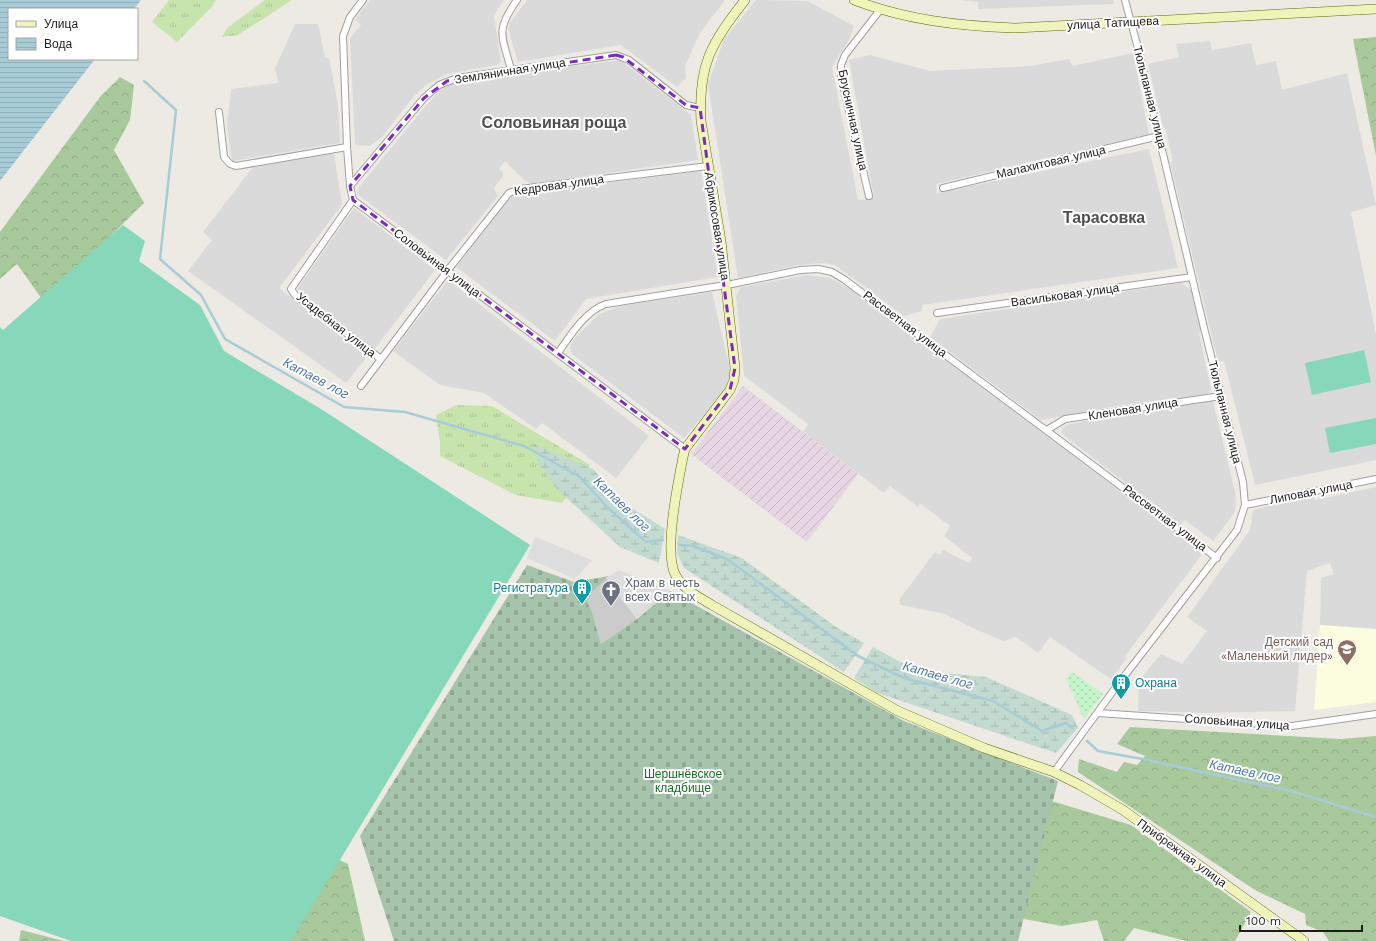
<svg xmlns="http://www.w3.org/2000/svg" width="1376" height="941" font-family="'Work Sans',sans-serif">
<defs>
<pattern id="industrial-furrows" width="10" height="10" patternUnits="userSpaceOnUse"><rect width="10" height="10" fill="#e6d6e3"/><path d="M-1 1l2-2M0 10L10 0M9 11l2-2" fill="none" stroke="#c5b7c2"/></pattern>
<pattern id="grass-tufts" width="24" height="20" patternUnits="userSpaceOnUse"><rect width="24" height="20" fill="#c7e4ad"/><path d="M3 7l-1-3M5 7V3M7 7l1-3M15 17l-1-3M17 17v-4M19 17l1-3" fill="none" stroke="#aac394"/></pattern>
<pattern id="forest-crowns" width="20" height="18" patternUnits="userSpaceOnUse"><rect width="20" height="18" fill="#a8c99b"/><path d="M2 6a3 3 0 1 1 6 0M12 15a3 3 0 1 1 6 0" fill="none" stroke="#90ac85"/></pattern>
<pattern id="wetland-marsh" width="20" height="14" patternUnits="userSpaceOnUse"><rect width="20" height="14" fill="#c2dacf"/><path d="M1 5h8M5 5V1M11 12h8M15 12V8" fill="none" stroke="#a6bbb1"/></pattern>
<pattern id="cemetery-stones" width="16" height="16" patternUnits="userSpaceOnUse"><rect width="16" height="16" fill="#a6c4ac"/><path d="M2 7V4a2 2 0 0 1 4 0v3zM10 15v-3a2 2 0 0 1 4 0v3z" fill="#8ea894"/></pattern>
<pattern id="park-dots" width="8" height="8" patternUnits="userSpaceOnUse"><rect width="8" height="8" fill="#c3f5c8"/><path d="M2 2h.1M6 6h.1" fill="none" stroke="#a7d2ab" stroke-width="1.8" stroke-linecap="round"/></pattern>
<pattern id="water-rules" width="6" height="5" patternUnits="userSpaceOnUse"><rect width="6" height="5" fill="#a7ccd8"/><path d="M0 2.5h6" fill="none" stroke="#8fafb9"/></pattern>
</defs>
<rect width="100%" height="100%" fill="#edeae3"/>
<path fill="#dbdada" d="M370,0H504L494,15L501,62L497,65L447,74L426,85L413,97L382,137L370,146L355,145L350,38L361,25L355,20Z
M527,0H725L700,33L685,66L686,78L677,87L621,45L518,62L508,29L510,23Z
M756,0L807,1L854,26L850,38L832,67L858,200L874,198L849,60L870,55L930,71L1031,66L1069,59L1073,66L1133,53L1149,134L936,184L937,193L1149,149L1178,268L922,305V311L904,316L835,265L822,263L799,265L738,278L708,84L724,39Z
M961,0H1113L1114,4L978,9V2Z
M295,24H318L325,58H329L338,105L340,143L232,161L227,126L231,89L278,83L275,68Z
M1210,41L1212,50L1251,43L1256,65L1276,61L1282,90L1347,73L1376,205L1351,212L1376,335V460L1255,485L1224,361L1218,362L1170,162L1173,161L1165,128L1163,127L1148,64L1179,57L1176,44Z
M620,60L691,115L698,160L532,184L524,180L505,161L499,169L503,172V176L494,188L498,196L446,260L357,194L359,187L429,102L445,85L458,81Z
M334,153L342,205L279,288L367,357L346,383L188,271L212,240L203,232L253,167Z
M701,171L718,277L586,299L555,341L456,267L505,202L513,195Z
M354,208L435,270L374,350L297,289Z
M807,275L830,278L852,290L1200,551L1201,556L1125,656L1127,658L1111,679L1050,637L1038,653L1016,637L1004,641L977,630L945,614L901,605L899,600L935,552L940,555L943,550L969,563L972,558L944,536L950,526L921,504L918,507L890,486L884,493L803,432L808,424L744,376L736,296L741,287Z
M448,280L649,436L616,478L542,423L536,429L484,393L440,385L393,351Z
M1182,283L1191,290L1201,331L1199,333L1211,390L1208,394L1122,405L1041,420L930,337L940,319Z
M712,292L731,374L729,386L684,438L572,354L570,347L573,340L599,314L621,306Z
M1213,401L1236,496L1235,512L1213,541L1185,520L1180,525L1061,433L1062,428L1070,424L1109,416Z
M1376,487V629L1320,625L1321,578L1334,574L1330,563L1307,571L1295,711L1207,713L1138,711L1139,680L1161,654L1182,664L1207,631L1187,617L1250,530L1253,510L1314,495L1315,500Z"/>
<path fill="url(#industrial-furrows)" d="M743,386L858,474L807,542L691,454Z"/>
<path fill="#fcfcde" d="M1320,625L1376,629V702L1314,710Z"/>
<path fill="#cbcbcb" d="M606,578L637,619L601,644L592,612L584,598Z"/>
<path fill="url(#grass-tufts)" d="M169,0H216L212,7L177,42L152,22Z
M265,0H292L238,35L222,37L227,28Z
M456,405L492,406L590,465L562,503L516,495L440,456V443L436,415Z"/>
<path fill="url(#forest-crowns)" d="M1376,37V156L1353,39Z
M120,77L134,85L130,120L114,150L144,203L44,302L17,264L0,279V232L100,97Z
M1130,727L1341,739L1376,736V941H1329L1323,932L1306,925L1305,914L1255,890L1078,772L1079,759L1117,772L1124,762L1137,765L1145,756L1117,744Z
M1010,797L1055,802L1131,825L1251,912L1235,941H1187L1134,928L1124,941H1104L1097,920L1062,926L1019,918Z
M291,837L348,864L365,941H223Z
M21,930L64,941H19Z"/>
<path fill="url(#wetland-marsh)" d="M533,444L593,469L621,501L665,529L659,563L620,547L556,488L540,466Z
M678,535L742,558L836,627L864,643L844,672L684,568L677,553Z
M873,647L915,670L986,677L1072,715L1078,728L1056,753L875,692L854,678Z"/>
<path fill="url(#cemetery-stones)" d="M527,565L574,582L609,576L585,598L592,612L601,644L637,619L670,591L904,721L1058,781L1018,941H394L360,836Z"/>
<path fill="url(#park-dots)" d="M1072,672L1103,694L1084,719L1066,679Z"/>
<path fill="#87d7ba" d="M123,225L145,241L139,261L200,305L224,351L321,409L530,545L291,941H71L0,916V327L3,330Z
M1364,350L1371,382L1312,395L1305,363Z
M1376,418V444L1330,453L1325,428Z"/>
<path fill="#ddd" d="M535,537L592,560L575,579L527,558Z
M619,570L670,591L637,619L606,578Z"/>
<path fill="url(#water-rules)" d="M0,0H141L134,9H9V59H95L0,181Z"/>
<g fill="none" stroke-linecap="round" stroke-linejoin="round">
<path stroke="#a7ccd8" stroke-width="2.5" d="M144,81L176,110L160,259L201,295L225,339L344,407L405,412L524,446L580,477L606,506L646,542L663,540
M680,545L693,546L727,559L858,656L904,678L993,701L1042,731L1066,723L1072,728
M1087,741L1098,751L1148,760L1291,791L1376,817"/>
<g stroke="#a1a1a1" stroke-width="8">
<path id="street" d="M363,0L350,17L343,36L347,147L350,186L353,200L685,449
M511,70C502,35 495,31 517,0
M219,112L224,157L230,164L236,166L347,147
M350,186L424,98L439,85L457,78L616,55L629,60L686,105L700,108
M943,188L1159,136
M869,196L841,76V65L845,55L880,10
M353,200L291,289L295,295L381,359
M937,313L1192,277
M558,353C570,336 585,311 606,304L732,284L800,270L818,269L832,272L845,280L1217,558
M361,386L448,270L509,193L520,189L708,166
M1047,430L1065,419L1221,396
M1245,505L1376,479
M1098,713L1292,726L1376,714
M1054,772L1116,687L1237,530L1245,505L1243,482L1204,328L1139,52L1125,0"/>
</g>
<g stroke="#5e6b0d" stroke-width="10">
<path id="secondary" d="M745,0C711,44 698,64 701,121L721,241L735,368L734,380L730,390L685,449L683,457C678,483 663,554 676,576C684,590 699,597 712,605L898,711L984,748L1054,772L1080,785L1123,810L1304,941
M854,0C906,20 959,26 1014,28L1376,9"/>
</g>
<use href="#street" stroke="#fff" stroke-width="6"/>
<use href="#secondary" stroke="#f0f4bb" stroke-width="9"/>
</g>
<path fill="none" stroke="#7b2cbf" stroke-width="3" stroke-dasharray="8 5" stroke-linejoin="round" d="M616,55L623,57L686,105L700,108L735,368L730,390L685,449L353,200L350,186L424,98L447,81Z"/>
<defs>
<g id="building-pin" transform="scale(1)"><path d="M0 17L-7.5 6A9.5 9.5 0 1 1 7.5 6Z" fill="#0f9aa8" stroke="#fff"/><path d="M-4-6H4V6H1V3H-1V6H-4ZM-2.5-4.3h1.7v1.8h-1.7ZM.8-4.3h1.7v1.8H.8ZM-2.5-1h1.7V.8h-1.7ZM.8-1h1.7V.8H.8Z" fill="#fff"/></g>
<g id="church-pin" transform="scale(1)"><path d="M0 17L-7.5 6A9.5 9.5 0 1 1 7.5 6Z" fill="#6b7280" stroke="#fff"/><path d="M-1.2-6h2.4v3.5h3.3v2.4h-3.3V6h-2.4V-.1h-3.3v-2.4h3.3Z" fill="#fff"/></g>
<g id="school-pin" transform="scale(1)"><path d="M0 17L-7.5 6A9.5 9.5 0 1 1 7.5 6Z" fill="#8d6e63" stroke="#fff"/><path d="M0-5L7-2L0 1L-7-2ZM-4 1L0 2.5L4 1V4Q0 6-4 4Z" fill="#fff"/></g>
</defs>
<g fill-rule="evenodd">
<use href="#building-pin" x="582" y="588"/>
<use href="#church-pin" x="611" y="590"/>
<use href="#school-pin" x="1347" y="649"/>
<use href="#building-pin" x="1121" y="683"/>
</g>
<g text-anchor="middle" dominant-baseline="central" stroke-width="4" stroke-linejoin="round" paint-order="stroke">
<g font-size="12" fill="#1d1d1d" stroke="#fff">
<text transform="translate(1113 23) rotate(-3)">улица Татищева</text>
<text transform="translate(510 71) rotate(-9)">Земляничная улица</text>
<text transform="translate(1150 97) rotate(76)">Тюльпанная улица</text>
<text transform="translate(853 120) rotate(78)">Брусничная улица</text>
<text transform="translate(1051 162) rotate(-13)">Малахитовая улица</text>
<text transform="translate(559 185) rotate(-8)">Кедровая улица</text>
<text transform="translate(717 226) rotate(81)">Абрикосовая улица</text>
<text transform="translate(437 263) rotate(37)">Соловьиная улица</text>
<text transform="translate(1065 295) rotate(-8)">Васильковая улица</text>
<text transform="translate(905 324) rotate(37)">Рассветная улица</text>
<text transform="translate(336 325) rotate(38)">Усадебная улица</text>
<text transform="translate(1133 409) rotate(-9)">Кленовая улица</text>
<text transform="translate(1225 412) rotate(76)">Тюльпанная улица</text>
<text transform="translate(1311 492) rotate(-11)">Липовая улица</text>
<text transform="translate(1165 518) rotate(37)">Рассветная улица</text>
<text transform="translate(1237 722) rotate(4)">Соловьиная улица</text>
<text transform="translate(1182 853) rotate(36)">Прибрежная улица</text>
</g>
<g font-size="12" fill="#5b616d" stroke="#fff" text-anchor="start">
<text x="625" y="583">Храм в честь<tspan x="625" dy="14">всех Святых</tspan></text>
</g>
<g font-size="12" fill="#0d838f" stroke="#fff" text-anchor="end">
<text x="568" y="588">Регистратура</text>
<text x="1135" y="683" text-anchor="start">Охрана</text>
</g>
<g font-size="12" fill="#785e54" stroke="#fff" text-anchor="end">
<text x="1333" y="642">Детский сад<tspan x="1333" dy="14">«Маленький лидер»</tspan></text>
</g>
<g font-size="12" fill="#14721e" stroke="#fff">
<text x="683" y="774">Шершнёвское<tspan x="683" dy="14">кладбище</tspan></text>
</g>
<g font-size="13" font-style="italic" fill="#5179a5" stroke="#fff">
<text transform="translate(316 378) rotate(28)">Катаев лог</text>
<text transform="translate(622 504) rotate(44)">Катаев лог</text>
<text transform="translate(938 675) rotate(16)">Катаев лог</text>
<text transform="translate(1245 771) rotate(12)">Катаев лог</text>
</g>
<g font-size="16" font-weight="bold" fill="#505050" stroke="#fff">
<text x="554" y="122">Соловьиная роща</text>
<text x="1104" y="217">Тарасовка</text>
</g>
</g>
<rect x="8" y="8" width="130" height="52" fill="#ffffff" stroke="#a5a5a5"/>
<rect x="16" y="21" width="20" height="6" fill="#f0f4bb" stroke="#a5a5a5"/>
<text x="44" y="28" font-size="12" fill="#1d1d1d">Улица</text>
<rect x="16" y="38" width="20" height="12" fill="url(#water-rules)" stroke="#a5a5a5"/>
<text x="44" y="48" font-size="12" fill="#1d1d1d">Вода</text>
<path d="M1240 925v6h122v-6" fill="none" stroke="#1d1d1d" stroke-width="2"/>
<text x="1246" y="925" font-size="12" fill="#1d1d1d" stroke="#ffffff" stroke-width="3" paint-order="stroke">100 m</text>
</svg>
